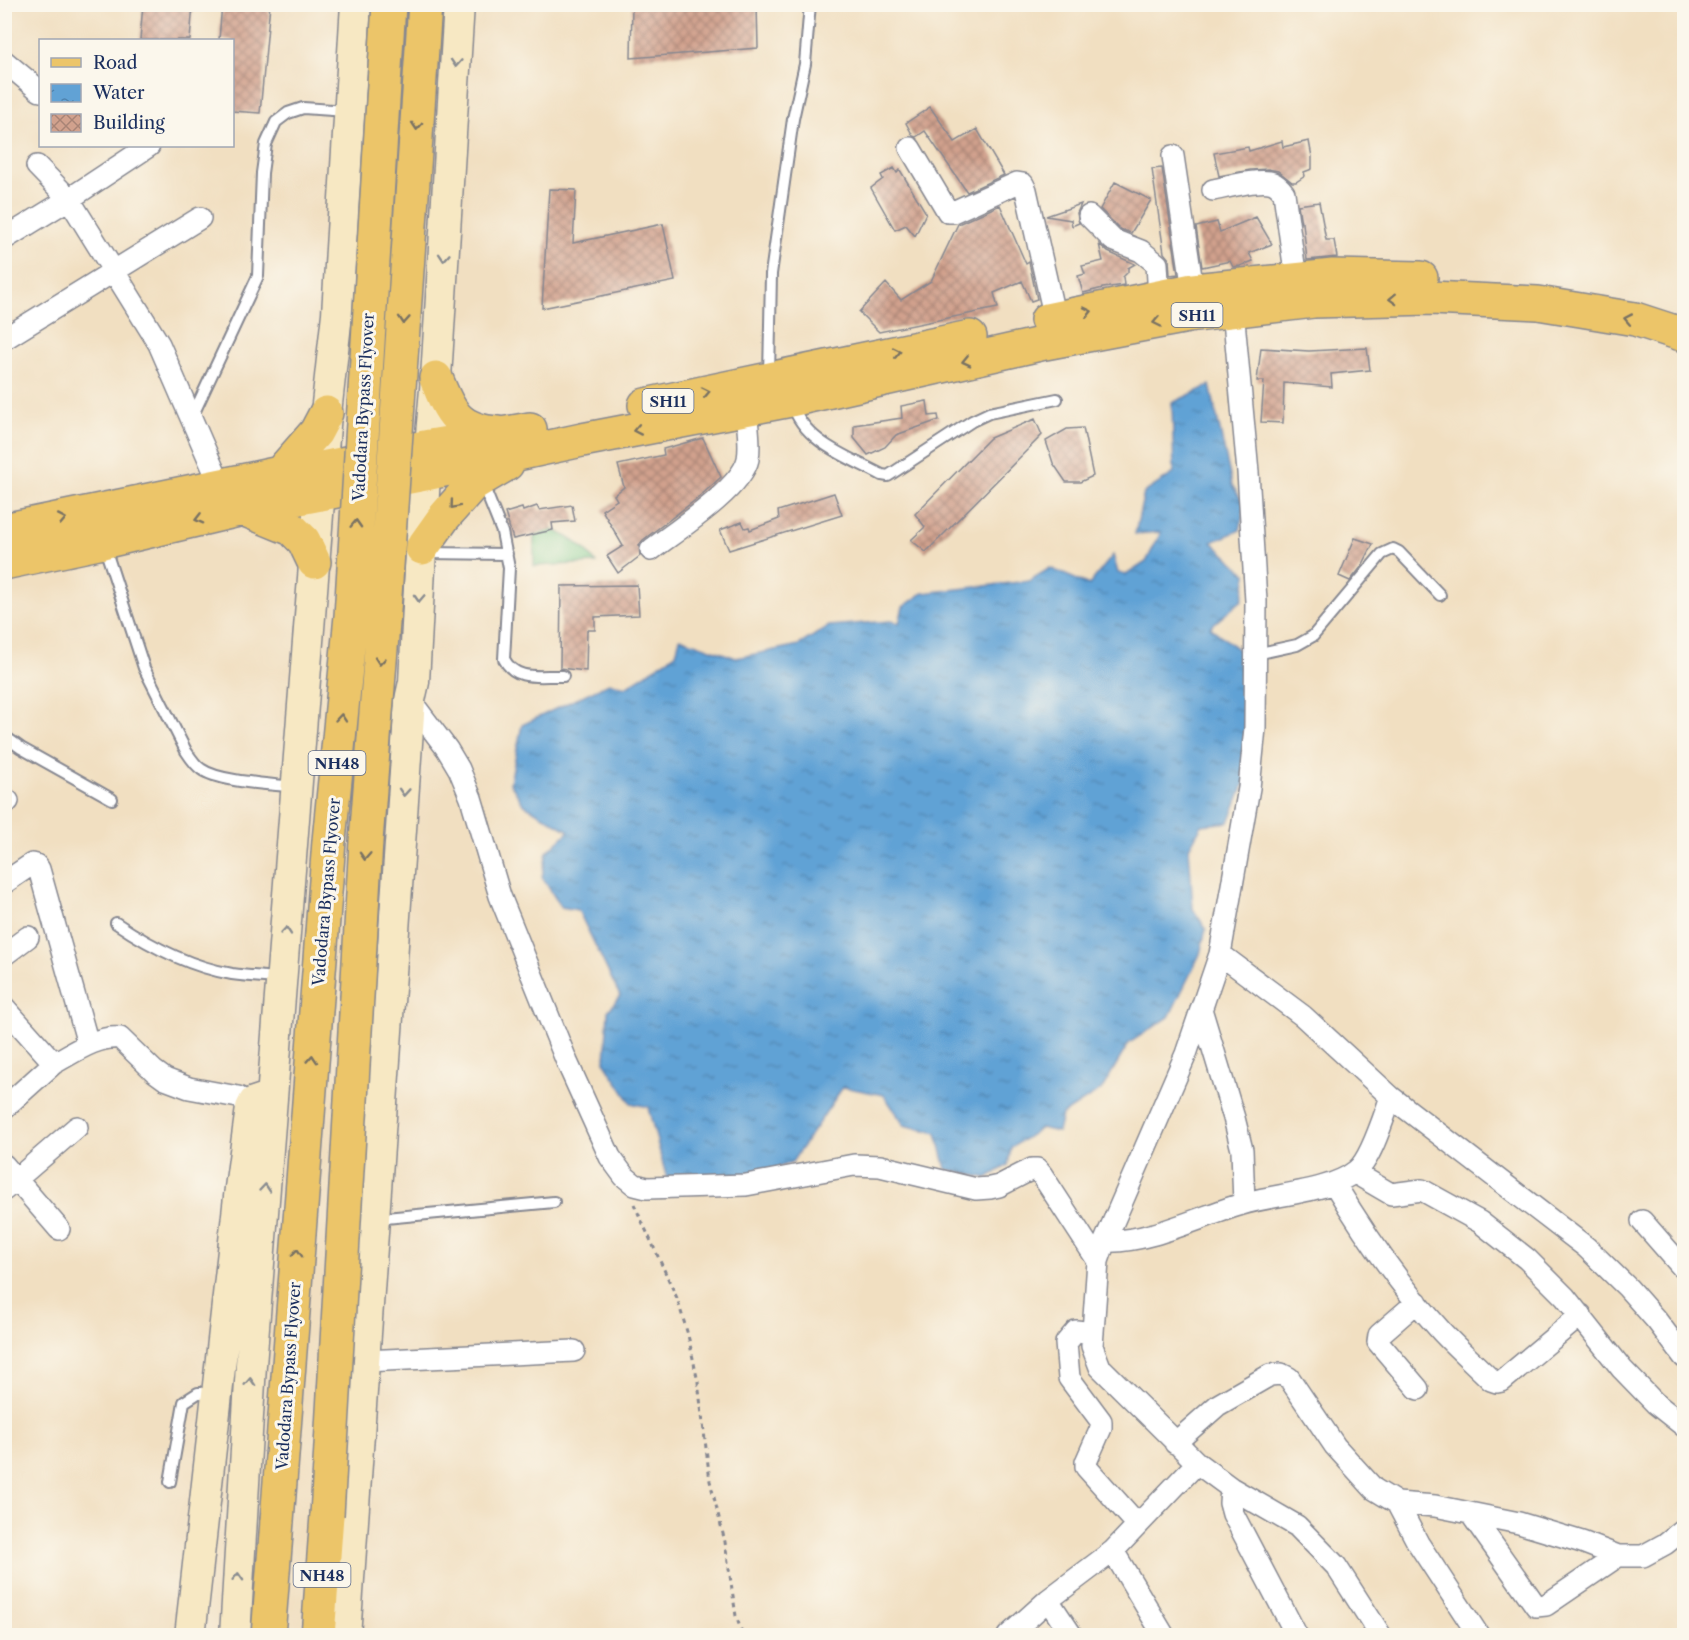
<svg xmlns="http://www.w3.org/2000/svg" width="1689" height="1640" font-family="'Libre Caslon Text',serif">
<defs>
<pattern id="water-ripples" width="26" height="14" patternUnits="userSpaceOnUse" patternTransform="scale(1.5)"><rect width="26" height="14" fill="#61a2d5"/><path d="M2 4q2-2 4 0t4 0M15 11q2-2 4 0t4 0" fill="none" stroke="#4f84b0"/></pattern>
<pattern id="building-cross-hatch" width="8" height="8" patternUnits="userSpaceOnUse" patternTransform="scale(1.5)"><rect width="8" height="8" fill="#d1a18d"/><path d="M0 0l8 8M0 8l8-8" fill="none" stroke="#a98476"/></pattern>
</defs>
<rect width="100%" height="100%" fill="#fbf7ec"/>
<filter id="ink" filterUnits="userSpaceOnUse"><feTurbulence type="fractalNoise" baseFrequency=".0167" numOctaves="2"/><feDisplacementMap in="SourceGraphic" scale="12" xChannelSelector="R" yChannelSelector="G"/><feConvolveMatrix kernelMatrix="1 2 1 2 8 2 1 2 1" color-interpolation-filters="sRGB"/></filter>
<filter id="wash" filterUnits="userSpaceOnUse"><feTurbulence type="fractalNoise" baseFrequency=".008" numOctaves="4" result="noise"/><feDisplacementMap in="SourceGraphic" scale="24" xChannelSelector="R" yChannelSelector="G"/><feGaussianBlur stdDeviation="1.35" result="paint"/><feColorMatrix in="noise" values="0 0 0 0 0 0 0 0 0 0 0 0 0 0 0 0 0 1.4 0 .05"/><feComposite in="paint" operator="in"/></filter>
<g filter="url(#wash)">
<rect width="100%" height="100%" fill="#f1dfc1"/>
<path fill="#7ac787" stroke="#4a7b72" stroke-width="1.5" d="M553,530C568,536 587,548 596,563L534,566V535Z"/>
<path fill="url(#water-ripples)" stroke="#3e689a" stroke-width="1.5" d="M1210,385L1232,485L1245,505L1240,530L1212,542L1247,575L1242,600L1210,627L1240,651L1248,774L1229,822L1202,825L1189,848L1193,909L1206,929L1200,954L1169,1017L1129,1043L1102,1089L1062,1115L1058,1132L1041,1128L1011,1148L1008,1165L987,1178L946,1169L937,1133L904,1125L884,1095L843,1087L792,1162L735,1185L667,1179L648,1107L631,1103L605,1063L608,1011L620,996L578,910L561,907L542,877L547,852L569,831L523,804L510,783L522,725L609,683L626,687L676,654L680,638L736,658L799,645L829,626L891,621L899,623L903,607L923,593L1029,581L1050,568L1089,585L1113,555L1118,573L1126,575L1146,562L1161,532L1135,534L1144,493L1174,473L1172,403Z"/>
<g id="blocks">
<path fill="url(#building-cross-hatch)" d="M143,4H193L190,40H140Z
M222,4H270L260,113L232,111V40H219Z
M632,4H757L758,48L631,58Z
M930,107L955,142L977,129L1004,175L967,192L925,131L916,137L913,136L906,123Z
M1282,141L1283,147L1309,141L1312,157V169L1304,172L1305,176L1296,182H1292L1278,171L1268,169L1250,170L1219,176L1214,153L1248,147L1249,151Z
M894,168L897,173L900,170L926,213L915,236L906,225L895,230L871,188L883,179L881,175Z
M1162,168L1178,274L1170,275L1169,259L1164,253L1152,169Z
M1115,182L1151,200L1131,233L1120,229L1100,209Z
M549,189L576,190L573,243L663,224L675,281L542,308Z
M1319,202L1326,240H1334L1337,257L1307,260L1303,223H1301L1298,205Z
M1081,204L1077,213L1079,223L1072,226L1071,220L1046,216Z
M1000,205L1026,264L1029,262L1037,299L1031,301L1022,281L994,293L998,308L879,332L859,312L886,283L901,300L931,281L958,224Z
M1256,217L1272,244L1249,253L1253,261L1240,266L1233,267L1230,261L1202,267L1196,227L1217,222L1220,232Z
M1099,244L1108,252L1135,264L1128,268V272L1123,277L1124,285L1103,288L1083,293L1078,276L1085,274L1082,266L1103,261Z
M1261,348L1309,351L1367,348L1370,370L1331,374L1332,387L1284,383L1283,423L1261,422L1264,381H1257Z
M927,401L929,416L938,415L939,420L896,435L885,447L868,455L854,438V425L902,418L901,406Z
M1035,419L1042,435L926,552L911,540L925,527L915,514L990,438Z
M1083,428L1093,476L1080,482H1066L1053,463L1046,441L1067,429Z
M703,438L721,477L698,498L643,540L639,545L640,556L618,573L607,556L623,546L602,510L617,500L614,495L624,487L618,465L664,455L663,449Z
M834,493L842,515L729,550L720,530L742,522L745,528L749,527L750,530L779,519L778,511Z
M572,505L575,521L552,523L553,530L513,539L505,513L522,508L523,511L537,506L539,510Z
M1355,538L1373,544L1362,566L1350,581L1339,576Z
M637,585L639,615L595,617V630H587L586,671L560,668L561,586Z"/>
</g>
</g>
<g filter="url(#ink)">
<use href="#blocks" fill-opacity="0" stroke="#868790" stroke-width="1.5"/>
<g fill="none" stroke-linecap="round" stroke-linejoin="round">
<g stroke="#868790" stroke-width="14">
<path id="lane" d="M769,376L771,274L793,119L805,64L810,4
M792,403C804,443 849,457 882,475L888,476L972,421L989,413L1057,399
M192,417L258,276L262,173L266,144L276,122L288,113L303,108L347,111
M482,482L502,532L509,568L504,659C516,682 540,675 563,676
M104,545L144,668L186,751C190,757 195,765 201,769C219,782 271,784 294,787
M426,553L507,554
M1256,654L1297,645L1313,636L1382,554L1393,549L1399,552L1440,595
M4,736L21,748L112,799
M116,923C150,946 191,967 232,974C247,976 263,977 278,978
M375,1219L554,1202
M170,1482L184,1402L198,1393H216"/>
</g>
<g stroke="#868790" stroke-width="24">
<path id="street" d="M4,61L40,91
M910,148L948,212H953L1017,183L1023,184L1026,190L1055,319
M1173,156L1193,290
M37,166L69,199L149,146
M1213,190C1228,187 1260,178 1273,183C1278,185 1281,189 1284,193L1296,279
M1089,216L1113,240L1141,251L1157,264L1159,297
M4,239L69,199L159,344L221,487
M4,339L200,218
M651,550C676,531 742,488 748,459C751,443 747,424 746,408
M410,700L447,749L459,769L471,798L500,896L567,1062L610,1157L624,1176L635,1185L647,1188L746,1185L854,1165L880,1166L976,1189L990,1188L999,1186L1032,1169H1037L1042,1175L1098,1261
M4,804L8,801
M4,883L32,864L36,865L39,869L88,1044
M1220,954L1303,1016L1391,1097
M4,955L28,937
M4,1007L54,1063L4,1108
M1201,1009L1234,1118L1242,1150L1244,1203
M54,1063C73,1053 98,1035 120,1038L154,1071L165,1079L189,1088L238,1097L252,1105
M4,1165L59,1229
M1355,1173L1391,1194L1422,1190L1480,1222L1527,1259L1565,1297L1622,1369L1655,1403L1684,1426
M1334,1183C1365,1235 1401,1287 1442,1332C1458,1349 1475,1364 1491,1380L1497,1382L1502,1381L1581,1315
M4,1190L77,1127
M1642,1221L1684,1269
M1105,1241C1145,1244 1202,1216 1242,1204C1275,1194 1330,1192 1356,1171C1371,1160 1384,1116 1391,1097L1586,1247L1628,1288L1657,1321L1684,1357
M1417,1302L1379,1335L1378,1342L1418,1389
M1093,1333L1076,1331L1066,1343L1069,1378L1101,1421V1428L1086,1462V1467L1138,1525
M365,1361L574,1351
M1175,1443L1218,1405L1270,1375L1281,1374L1289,1378L1335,1446L1374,1489L1397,1503L1435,1506L1519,1523L1582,1542L1618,1556H1643L1665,1544L1684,1529
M1197,1463L1231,1488L1297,1526L1336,1566L1381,1636
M1231,1488L1230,1503L1233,1514L1297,1636
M1397,1503L1418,1543L1479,1636
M1471,1514L1536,1606L1546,1605L1618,1556
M1113,1551L1164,1636
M1048,1600L1072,1636
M1008,1636L1048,1600L1113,1551L1197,1463L1100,1367L1092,1346L1098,1261L1105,1241L1186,1054L1220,954L1249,788L1255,728L1256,601L1248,472L1232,299"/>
</g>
<g stroke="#868790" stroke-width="33">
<path id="secondary" d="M190,1636L240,1188L251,1108L254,1102L272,1096
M235,1636L251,1365L326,413L337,314L356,4
M345,1636L410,700L414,682L425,474L430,446L436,378L459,4"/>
</g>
<g stroke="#868790" stroke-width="36">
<path id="primary" d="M1047,320L1193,290L1333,276L1421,278
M436,378C449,412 458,431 498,433
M645,405L970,337
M280,473L316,432L326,413
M243,509L292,529L304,541L314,562
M4,530L280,473L322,468L430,446L530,429
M422,548L444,517L473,484L507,464
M4,563L103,542L243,509L425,474L582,440L791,400L1045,343L1188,316L1314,301L1431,298L1538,303L1635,319L1684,335"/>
</g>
<g stroke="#868790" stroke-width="36">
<path id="highway" d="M268,1636L277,1521
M318,1636L327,1515"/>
</g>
<path stroke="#868790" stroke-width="3" stroke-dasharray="4.5 4.5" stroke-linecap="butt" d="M634,1204L677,1298L688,1335L698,1382L710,1481L725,1542L736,1616L743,1636"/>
<use href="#lane" stroke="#fff" stroke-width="10"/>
<use href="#street" stroke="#fff" stroke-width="21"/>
<use href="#secondary" stroke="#f7e8c3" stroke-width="30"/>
<use href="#primary" stroke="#ecc569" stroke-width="33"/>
<use href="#highway" stroke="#ecc569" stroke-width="33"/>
<g stroke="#868790" stroke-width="36" stroke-linecap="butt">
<path id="highway-bridge" d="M327,1515L366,841L384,610L425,4
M277,1521L329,841L351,616L389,4"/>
</g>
<use href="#highway-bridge" stroke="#ecc569" stroke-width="33"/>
</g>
<defs><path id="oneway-chevron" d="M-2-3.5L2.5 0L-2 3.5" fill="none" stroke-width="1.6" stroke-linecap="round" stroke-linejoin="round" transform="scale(1.5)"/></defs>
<g stroke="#898c90">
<use href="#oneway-chevron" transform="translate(456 63) rotate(94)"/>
<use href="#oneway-chevron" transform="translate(444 257) rotate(94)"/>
<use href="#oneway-chevron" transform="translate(419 598) rotate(93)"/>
<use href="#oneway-chevron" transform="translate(404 792) rotate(94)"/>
<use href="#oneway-chevron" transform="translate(286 931) rotate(-85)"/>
<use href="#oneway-chevron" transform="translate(265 1188) rotate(-85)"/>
<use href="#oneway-chevron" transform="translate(250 1382) rotate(-87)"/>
<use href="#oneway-chevron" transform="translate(238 1577) rotate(-87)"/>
</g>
<g stroke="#797263">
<use href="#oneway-chevron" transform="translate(417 126) rotate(94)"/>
<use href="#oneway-chevron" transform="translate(1393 299) rotate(178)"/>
<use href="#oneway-chevron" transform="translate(1088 312) rotate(-12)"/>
<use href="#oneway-chevron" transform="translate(1628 319) rotate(-169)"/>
<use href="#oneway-chevron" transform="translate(404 320) rotate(94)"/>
<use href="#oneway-chevron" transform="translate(1157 322) rotate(168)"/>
<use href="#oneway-chevron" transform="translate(897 352) rotate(-12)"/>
<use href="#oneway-chevron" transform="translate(966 361) rotate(167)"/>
<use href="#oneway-chevron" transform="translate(706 392) rotate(-12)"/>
<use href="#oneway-chevron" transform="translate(637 430) rotate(169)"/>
<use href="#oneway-chevron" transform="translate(454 505) rotate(130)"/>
<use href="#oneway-chevron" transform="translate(62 519) rotate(-11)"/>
<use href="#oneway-chevron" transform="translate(199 519) rotate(166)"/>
<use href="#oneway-chevron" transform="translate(356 524) rotate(-87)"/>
<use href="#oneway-chevron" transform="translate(380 661) rotate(95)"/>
<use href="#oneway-chevron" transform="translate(341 718) rotate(-85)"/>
<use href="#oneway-chevron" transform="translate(365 856) rotate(93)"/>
<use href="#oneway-chevron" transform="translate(312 1059) rotate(-86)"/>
<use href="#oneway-chevron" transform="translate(297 1253) rotate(-86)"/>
</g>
</g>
<g text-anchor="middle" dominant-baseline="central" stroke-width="6" stroke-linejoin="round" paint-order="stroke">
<g fill="#fbf7ec" stroke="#5e6b89" stroke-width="1.5">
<rect x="1171.5" y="303" width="51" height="24" rx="4.5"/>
<rect x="642.5" y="389" width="51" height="24" rx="4.5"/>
<rect x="308.5" y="751" width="57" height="24" rx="4.5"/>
<rect x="293.5" y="1563" width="57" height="24" rx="4.5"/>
</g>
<g font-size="15" font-weight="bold" fill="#1b2f5e">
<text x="1197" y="315">SH11</text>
<text x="668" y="401">SH11</text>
<text x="337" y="763">NH48</text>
<text x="322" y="1575">NH48</text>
</g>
<g font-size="16" fill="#1b2f5e" stroke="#fbf7ec">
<text transform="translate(363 407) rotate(-87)">Vadodara Bypass Flyover</text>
<text transform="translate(326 892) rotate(-85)">Vadodara Bypass Flyover</text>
<text transform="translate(288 1376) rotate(-86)">Vadodara Bypass Flyover</text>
</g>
</g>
<rect width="1689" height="1640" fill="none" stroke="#fbf7ec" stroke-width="24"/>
<rect x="39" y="39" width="195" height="108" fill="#fbf7ec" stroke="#a1a7b3" stroke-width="1.5"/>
<rect x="51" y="58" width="30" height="9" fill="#ecc569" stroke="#a1a7b3" stroke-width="1.5"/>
<text x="93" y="69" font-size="18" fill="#1b2f5e">Road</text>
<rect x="51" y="84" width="30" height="18" fill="url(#water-ripples)" stroke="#a1a7b3" stroke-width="1.5"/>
<text x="93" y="99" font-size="18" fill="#1b2f5e">Water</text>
<rect x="51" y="114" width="30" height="18" fill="url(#building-cross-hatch)" stroke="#a1a7b3" stroke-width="1.5"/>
<text x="93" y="129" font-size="18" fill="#1b2f5e">Building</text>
</svg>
